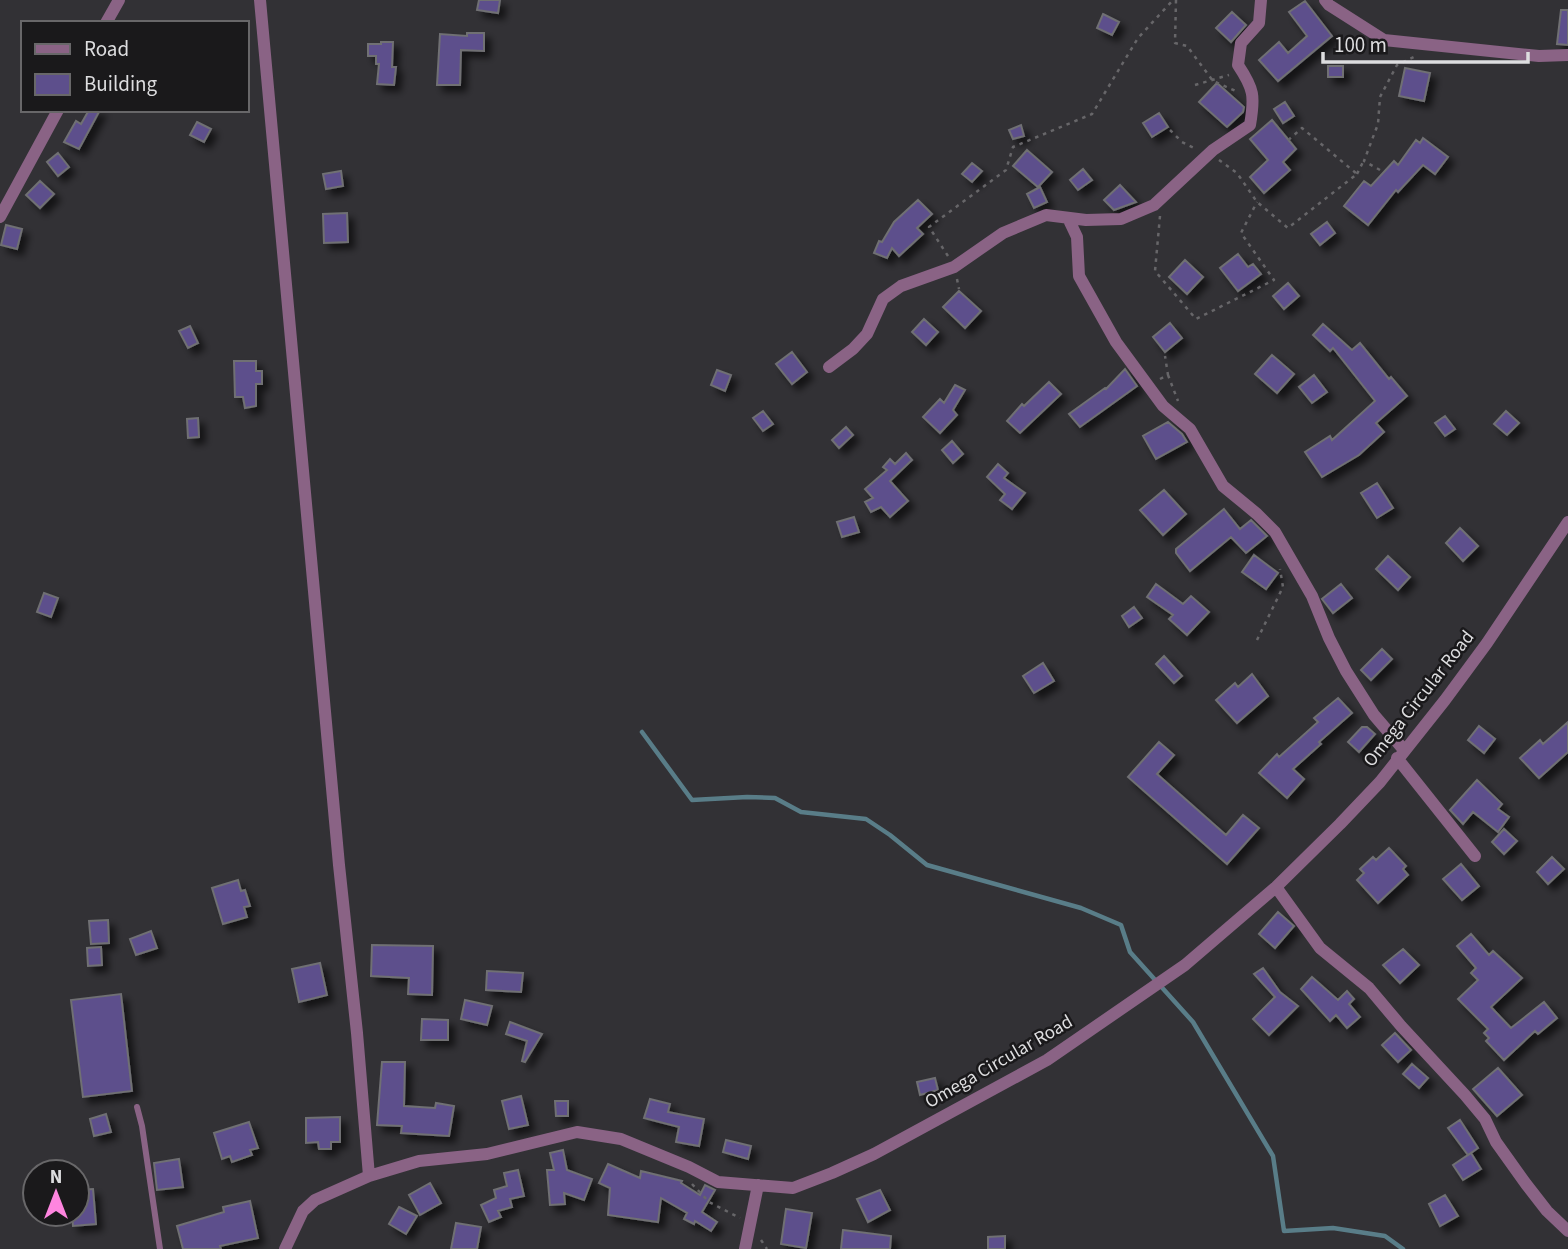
<svg xmlns="http://www.w3.org/2000/svg" width="1568" height="1249" font-family="'Source Sans 3',sans-serif">
<defs>
<filter id="shadow"><feDropShadow dx="6" dy="6" stdDeviation="3.5" flood-color="#0009"/></filter>
</defs>
<rect width="100%" height="100%" fill="#323135"/>
<g fill="none" stroke-linecap="round" stroke-linejoin="round">
<path stroke="#597d88" stroke-width="4.5" d="M642,732L692,800L747,797L775,798L801,812L866,819L890,835L927,865L1081,908L1121,925L1130,952L1193,1022L1273,1156L1284,1231L1333,1228L1385,1236L1403,1249"/>
</g>
<path fill="#5d4f8c" stroke="#6f6f73" stroke-width="2" filter="url(#shadow)" d="M479,0H500L498,13L477,10Z
M1305,1L1332,36L1278,81L1259,60L1279,42L1288,53L1307,36L1289,12Z
M1561,10H1568V45L1557,44Z
M1232,12L1246,25L1231,42L1216,28Z
M1103,14L1119,22L1112,35L1097,28Z
M467,33H484V51L461,50L460,85H437L440,34L467,36Z
M381,42H393L392,67H396L394,85L377,84L379,64H376V56H368V44H381Z
M1328,66H1343V77H1328Z
M1405,68L1430,73L1424,101L1399,96Z
M1217,83L1244,107L1243,112L1227,127L1199,102Z
M1285,102L1294,116L1283,123L1274,109Z
M89,110H100L79,149L64,142L76,121L81,124Z
M1159,113L1168,127L1152,137L1143,123Z
M1272,120L1296,149L1283,162L1290,170L1264,193L1250,177L1268,160L1250,139Z
M197,122L211,129L204,142L190,135Z
M1021,125L1024,136L1013,139L1009,130Z
M1423,138L1448,157L1435,174L1423,165L1398,192L1396,190L1368,225L1344,206L1364,181L1371,186L1394,161L1398,165L1416,140L1420,143Z
M1027,150L1052,172L1038,187L1013,166Z
M58,153L69,167L58,176L47,162Z
M972,163L982,171L972,182L962,174Z
M1083,169L1092,180L1078,190L1070,180Z
M341,171L343,186L326,189L323,174Z
M40,181L54,194L40,208L26,195Z
M1120,185L1136,202L1114,210L1104,200Z
M1040,187L1047,202L1034,208L1027,194Z
M918,200L932,214L917,228L923,234L899,256L892,248L887,258L874,253L879,241L882,242L894,222Z
M347,213L348,242L324,243L323,214Z
M1327,222L1335,233L1320,245L1311,234Z
M6,225L22,229L17,249L1,245Z
M1238,254L1248,267L1253,264L1261,274L1238,291L1220,268Z
M1185,260L1203,277L1187,294L1169,277Z
M1288,283L1299,296L1284,309L1273,296Z
M959,291L981,311L965,328L943,307Z
M924,319L938,332L926,345L912,332Z
M1170,323L1182,338L1165,352L1153,337Z
M1323,324L1352,350L1360,343L1389,379L1391,377L1407,396L1376,423L1384,432L1359,455L1322,477L1305,452L1330,436L1332,440L1375,401L1333,348L1330,351L1313,335Z
M190,326L198,343L188,348L179,331Z
M792,352L807,372L792,384L776,364Z
M1272,355L1294,374L1277,393L1255,374Z
M234,361H256V371H262V384H256V406L245,408L243,397H235Z
M1125,369L1137,386L1080,427L1069,414L1105,388L1106,389Z
M717,370L731,375L725,391L711,385Z
M1314,375L1327,392L1312,403L1299,387Z
M1049,382L1061,394L1020,433L1007,421L1022,404L1024,406Z
M955,385L965,390L953,410L957,415L940,433L923,417L940,399L944,403Z
M763,411L773,424L763,431L753,418Z
M1506,411L1519,423L1507,435L1494,424Z
M1445,416L1455,429L1445,436L1435,423Z
M198,418L199,437L188,438L187,419Z
M1168,422L1182,434L1187,442L1156,459L1143,436Z
M846,427L853,435L839,448L832,440Z
M952,441L963,454L953,463L942,450Z
M906,453L912,460L890,481L908,501L890,517L881,507L871,512L865,502L873,498L865,489L887,470L883,467L890,459L895,464Z
M998,464L1008,473L1004,478L1025,493L1012,509L1000,500L1005,494L987,477Z
M1377,483L1393,508L1377,518L1361,493Z
M1164,490L1186,514L1163,535L1140,510Z
M1224,509L1240,529L1251,520L1267,536L1246,553L1231,537L1190,571L1176,553V549Z
M854,517L859,532L842,537L837,522Z
M1460,528L1478,546L1463,561L1446,543Z
M1254,555L1278,573L1266,589L1242,572Z
M1388,556L1410,577L1398,590L1376,569Z
M1156,584L1183,604L1191,596L1209,612L1187,635L1169,619L1173,615L1147,597Z
M1341,584L1352,598L1333,613L1322,599Z
M44,593L58,598L51,617L37,612Z
M1134,607L1142,618L1129,627L1122,616Z
M1382,649L1392,659L1371,680L1361,670Z
M1164,656L1182,676L1174,683L1156,664Z
M1043,663L1054,681L1034,693L1023,676Z
M1252,674L1268,696L1237,723L1216,700L1235,683L1238,687Z
M1338,698L1352,713L1319,742L1321,744L1293,769L1304,779L1287,798L1259,773L1277,754L1279,757L1318,722L1314,718Z
M1568,722V752L1539,778L1520,758L1540,740L1543,744Z
M1479,726L1495,739L1484,753L1468,740Z
M1362,727H1367L1375,734L1359,752L1348,742Z
M1159,742L1174,755L1157,774L1226,835L1243,815L1259,828L1227,864L1128,777Z
M1477,780L1502,804L1498,809L1509,817L1498,832L1473,812L1463,824L1450,810Z
M1504,829L1517,841L1504,854L1492,842Z
M1389,848L1406,866L1403,869L1408,875L1378,903L1357,880L1364,873L1360,869L1373,857L1376,860Z
M1552,857L1564,869L1548,884L1537,872Z
M1461,864L1479,886L1462,900L1443,879Z
M238,880L241,891L245,890L250,906L244,907L247,917L223,924L212,888Z
M1278,912L1294,926L1275,948L1259,934Z
M108,920L109,943L91,944L89,921Z
M151,931L157,948L136,955L130,939Z
M1471,934L1489,955L1493,951L1522,978L1491,1007L1511,1028L1544,1002L1557,1018L1538,1034L1535,1031L1504,1060L1486,1041L1489,1038L1484,1033L1488,1029L1458,999L1478,980L1471,973L1476,968L1457,946Z
M372,945L433,946L432,995L408,994L409,978L371,976Z
M101,947L102,965L88,966L87,948Z
M1403,949L1419,965L1400,983L1383,965Z
M320,963L327,995L299,1002L292,969Z
M1263,968L1280,992L1298,1006L1269,1035L1253,1019L1275,997L1254,974Z
M487,971L523,973L521,992L486,990Z
M1312,977L1338,1000L1347,991L1354,999L1349,1004L1360,1017L1347,1028L1336,1015L1330,1021L1301,989Z
M121,994L132,1091L83,1097L71,1000Z
M465,1000L492,1006L487,1025L461,1019Z
M422,1019L448,1020V1040H421Z
M510,1022L542,1034L525,1062L522,1061L527,1041L506,1034Z
M1395,1033L1411,1050L1398,1062L1382,1045Z
M382,1062H405L404,1106L435,1108L436,1103L454,1106L449,1136L401,1133L402,1126L377,1125Z
M1412,1064L1428,1078L1419,1088L1403,1074Z
M1498,1068L1522,1095L1497,1116L1473,1089Z
M935,1078L938,1090L920,1095L917,1082Z
M521,1096L528,1125L509,1129L502,1101Z
M650,1099L670,1104L668,1112L704,1119L699,1146L676,1142L679,1127L644,1118Z
M555,1101H568V1116H556Z
M106,1114L111,1132L94,1136L90,1119Z
M340,1117V1142H331V1149H319L318,1142L306,1143V1118Z
M1460,1120L1478,1148L1468,1155L1448,1128Z
M249,1122L258,1148L250,1150L252,1155L232,1162L230,1156L222,1159L214,1133Z
M726,1140L751,1146L748,1159L723,1152Z
M563,1150L567,1170L592,1179L584,1200L564,1193L565,1204L550,1205L547,1170H554L550,1153Z
M1471,1153L1481,1169L1463,1180L1453,1165Z
M179,1159L183,1187L157,1190L154,1163Z
M608,1164L640,1178L641,1171L682,1181L681,1183L700,1195L705,1185L715,1190L702,1212L717,1222L711,1231L695,1221L694,1224L684,1219L687,1213L661,1198L658,1222L608,1215L610,1188L599,1183Z
M518,1170L524,1196L510,1199L512,1207L498,1211L501,1217L489,1222L481,1205L496,1198L494,1190L507,1186L504,1173Z
M430,1183L441,1203L420,1215L409,1195Z
M93,1189L96,1224L73,1226L72,1214H77V1190Z
M880,1190L890,1210L868,1222L857,1199Z
M1445,1195L1458,1216L1440,1226L1429,1204Z
M250,1201L258,1238L220,1246L221,1249H183L177,1226L224,1212L223,1207Z
M399,1207L417,1216L406,1234L389,1224Z
M786,1209L812,1213L806,1248L781,1244Z
M456,1223L481,1227L477,1249H451Z
M843,1230L891,1236L890,1249H841Z
M1005,1236V1249H988V1237Z"/>
<g fill="none" stroke-linecap="round" stroke-linejoin="round">
<path stroke="#676669" stroke-width="2.5" stroke-dasharray="3.5 5" stroke-linecap="butt" d="M1176,0L1175,43L1187,46L1213,81L1238,92
M1195,85L1229,75
M1170,130L1182,142L1194,148
M1219,160L1237,173L1257,202L1288,228L1357,174L1302,128L1285,143
M1380,170L1364,161L1378,124L1380,97L1397,65L1414,57
M1357,174L1363,162
M1160,216L1155,271L1196,319L1274,280L1241,233L1257,202
M948,256L929,227L1006,170L1013,147L1092,114L1138,38L1173,0
M957,279L959,289
M1168,375L1178,401
M1160,379L1168,375L1165,356
M1257,640L1283,587L1280,569
M692,1184L709,1202L740,1218
M761,1240L767,1249"/>
<path stroke="#8a6385" stroke-width="6" d="M137,1107L142,1126L160,1249"/>
<path stroke="#8a6385" stroke-width="12" d="M260,0L339,865L357,1033L369,1176
M1325,0L1329,5L1384,40L1539,56L1568,55
M106,23L119,0
M0,217L58,110
M1068,218L1077,237L1079,276L1116,342L1163,406L1190,429L1223,486L1257,514L1275,532L1312,596L1329,638L1346,671L1374,715L1404,750
M829,367L853,349L867,334L883,299L901,286L954,267L1003,233L1046,215L1086,220L1121,219L1154,205L1213,150L1250,125C1255,96 1254,89 1238,65L1241,43L1259,23L1261,0
M1397,758L1475,856
M1276,887L1320,948L1369,988L1401,1026L1465,1095L1485,1119L1496,1142L1526,1184L1547,1211L1568,1231
M285,1249L303,1211L315,1200L369,1176L419,1161L487,1154L577,1132L621,1139L689,1167L718,1182L793,1188L832,1173L874,1154L1047,1060L1185,965L1276,887L1340,824L1380,782L1445,700L1487,643L1568,522
M745,1249L758,1185"/>
</g>
<g text-anchor="middle" dominant-baseline="central" stroke-width="5" stroke-linejoin="round" paint-order="stroke">
<g font-size="19" fill="#dddddf" stroke="#1a191b">
<text transform="translate(1419 699) rotate(-52)">Omega Circular Road</text>
<text transform="translate(999 1062) rotate(-30)">Omega Circular Road</text>
</g>
</g>
<rect x="21" y="21" width="228" height="91" fill="#1a191b" stroke="#686769" stroke-width="2"/>
<rect x="35" y="44" width="35" height="10" fill="#8a6385" stroke="#686769" stroke-width="2"/>
<text x="84" y="56" font-size="21" fill="#dddddf">Road</text>
<rect x="35" y="74" width="35" height="21" fill="#5d4f8c" stroke="#686769" stroke-width="2"/>
<text x="84" y="91" font-size="21" fill="#dddddf">Building</text>
<g transform="translate(56 1193)"><circle r="33" fill="#1a191b" stroke="#686769" stroke-width="2"/>
<path d="M0-5L12 26L0 18L-12 26Z" fill="#fe85df"/>
<text y="-10" font-size="19" font-weight="bold" text-anchor="middle" fill="#dddddf">N</text>
</g>
<path d="M1323 52v10h205v-10" fill="none" stroke="#dddddf" stroke-width="3.5"/>
<text x="1334" y="52" font-size="21" fill="#dddddf" stroke="#1a191b" stroke-width="5" paint-order="stroke">100 m</text>
</svg>
